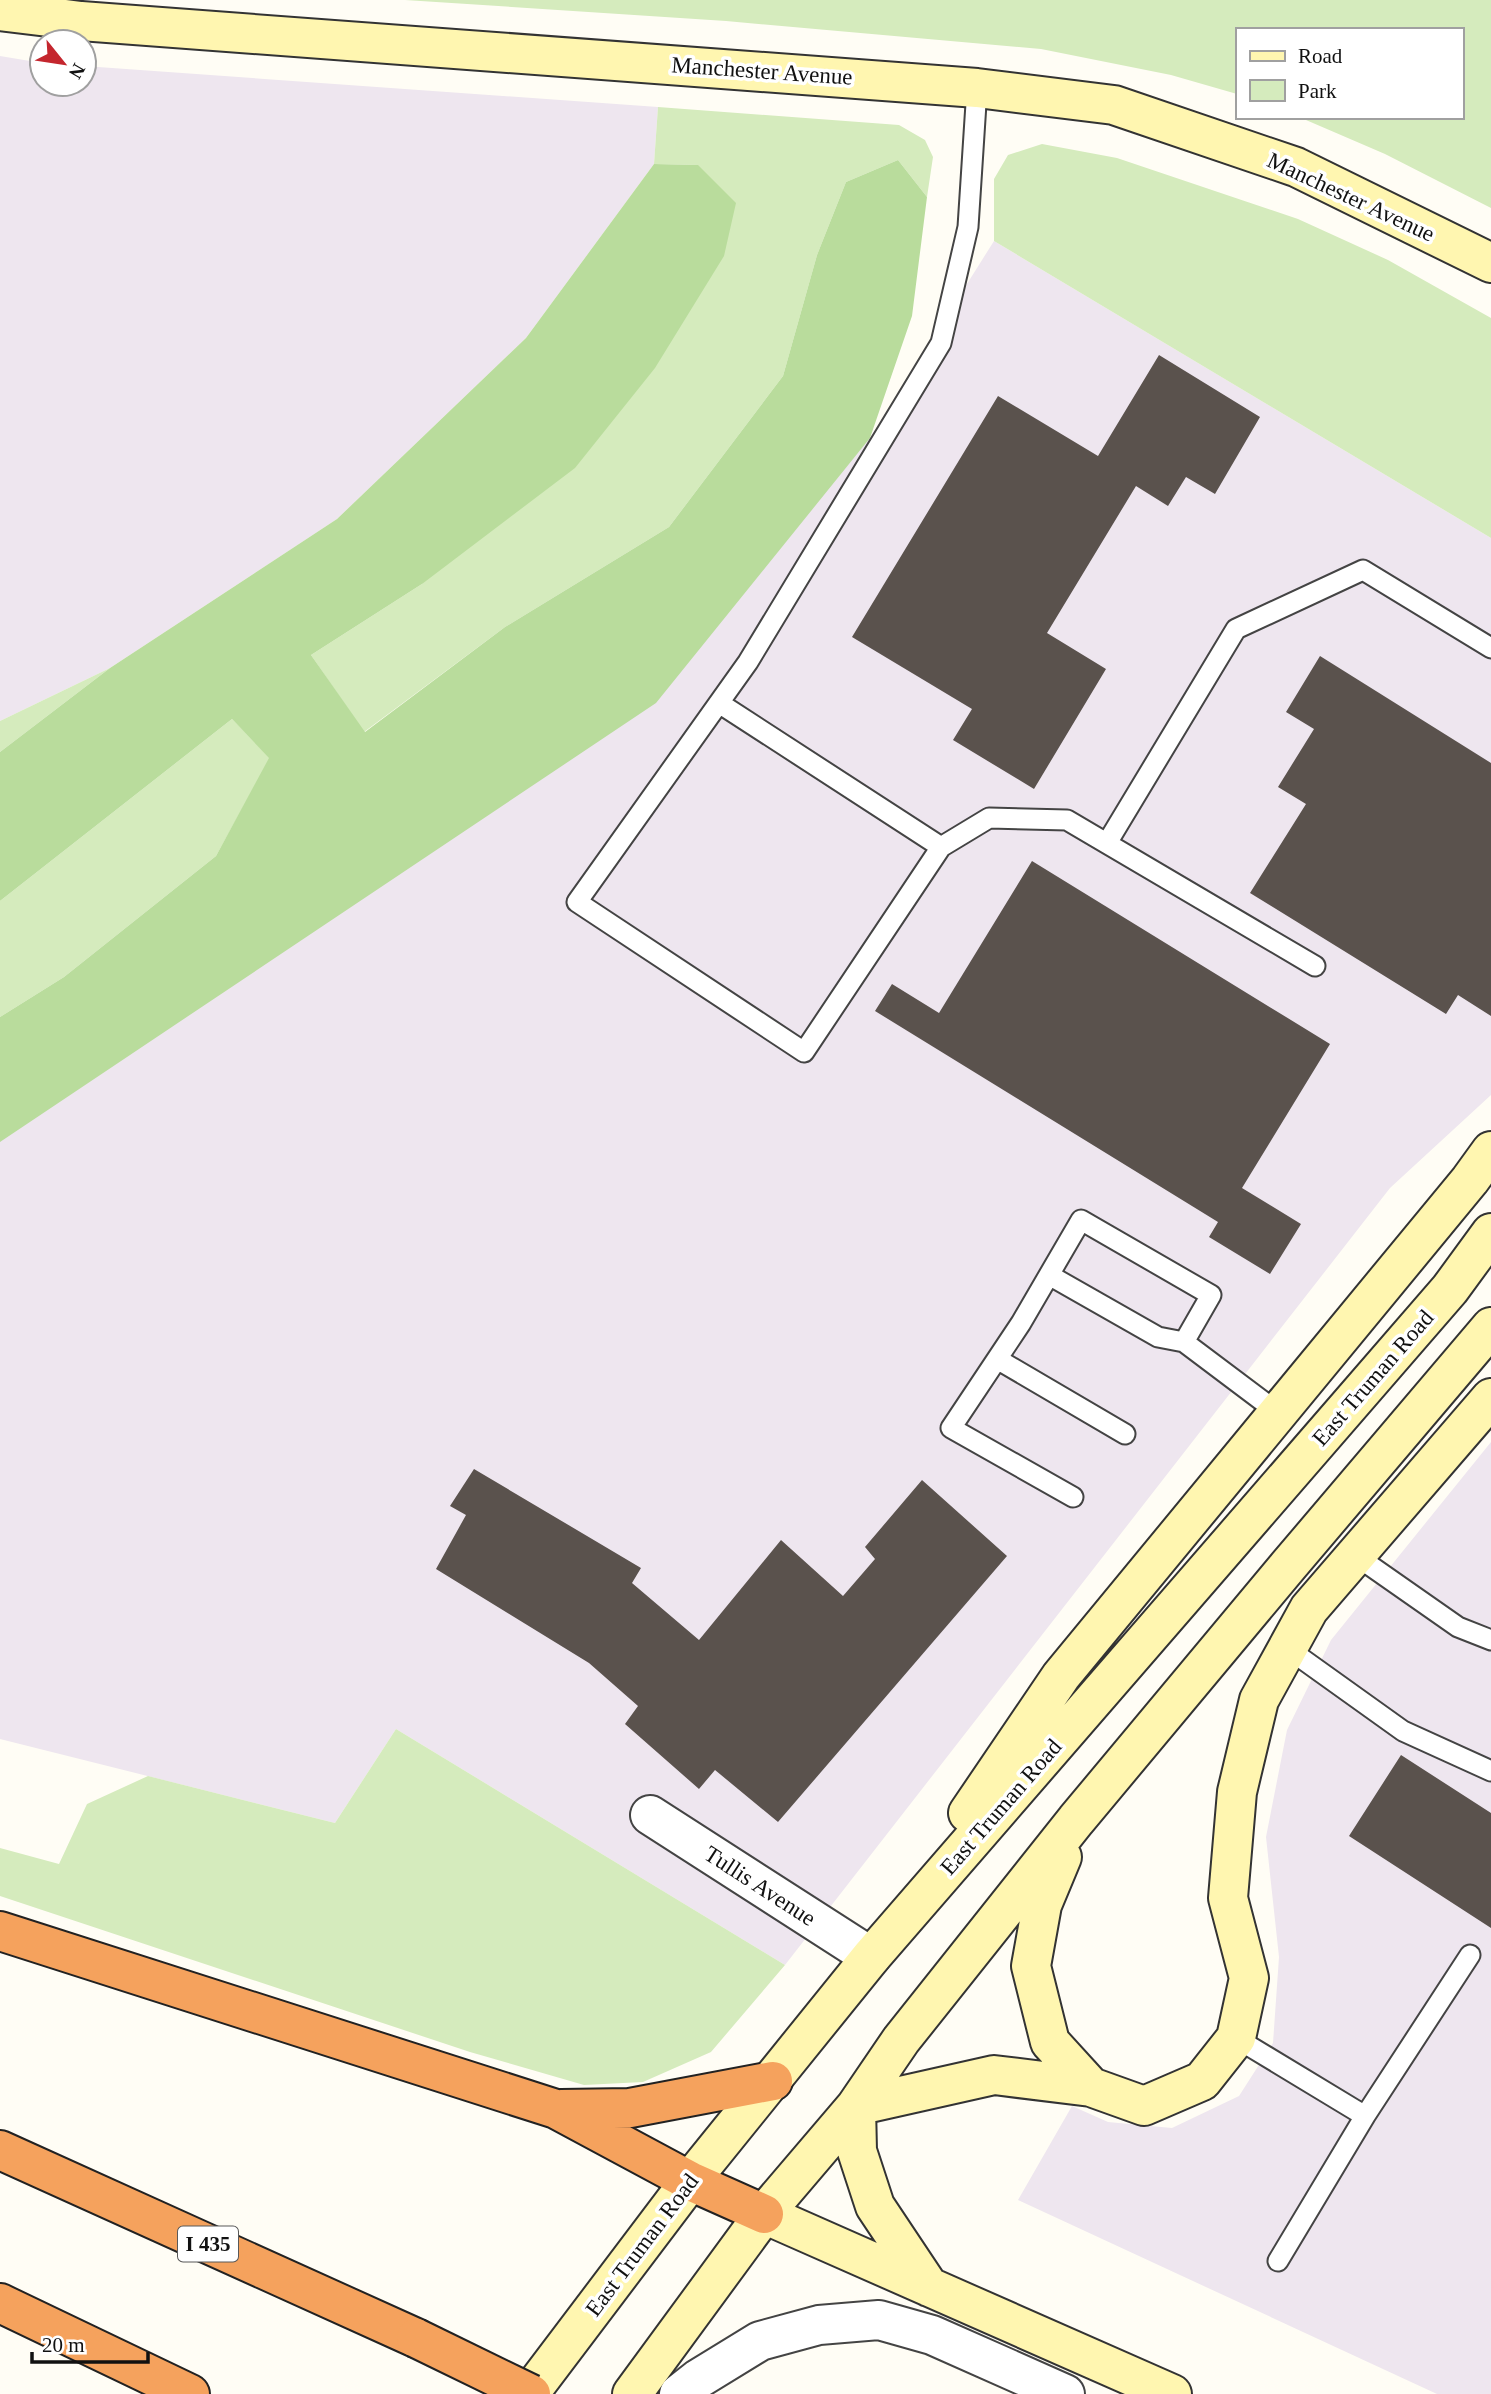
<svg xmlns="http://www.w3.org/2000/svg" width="1491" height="2394" font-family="'Times New Roman',serif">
<rect width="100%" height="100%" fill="#fffdf5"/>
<path fill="#eee6ef" d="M0,56L42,63V84H84V66L658,107L654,164L526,338L337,519L110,668L0,721Z
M994,241L1491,538V1095L1390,1188L785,1965L396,1729L335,1823L0,1739V1136L870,438Z
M1491,1442V2394H1437L1018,2200L1072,2106L1108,2122L1172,2128L1239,2096L1273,2043L1279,1957L1266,1837L1287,1730L1331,1640Z"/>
<path fill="#d5ebbd" d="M405,0H1491V208L1385,154L1299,117H1461V30H1237V94L1171,75L1041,49L726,21Z
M658,107L899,125L925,140L933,157L927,197L898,160L846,182L817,255L783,376L669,527L505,627L364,732L311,655L422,584L698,165L654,164Z
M1042,144L1117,158L1298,219L1388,260L1491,318V538L994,241V179L1008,155Z
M110,668L0,752V721Z
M232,719L270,758L216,856L64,977L0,1017V901Z
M396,1729L785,1965L711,2052L643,2082L584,2085L470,2052L0,1896V1848L59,1864L87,1804L148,1776L335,1823Z"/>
<path fill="#b9dc9c" d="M898,160L927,197L912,316L870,438L656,703L0,1142V1017L64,977L216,856L269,758L232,719L0,901V752L110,668L337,519L526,338L654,164L698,165L736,203L724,256L655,368L575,468L422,584L311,655L365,732L505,627L669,527L783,376L817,255L846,182Z"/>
<path fill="#5a524d" d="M1159,355L1260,417L1215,494L1186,477L1168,506L1136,486L1047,633L1106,669L1034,789L953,740L972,709L852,637L998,396L1098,456Z
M1320,656L1491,763V1016L1458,995L1446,1014L1250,893L1306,804L1278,787L1314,729L1286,712Z
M1032,861L1330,1044L1242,1188L1301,1224L1270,1274L1209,1237L1218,1222L875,1011L892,984L939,1013Z
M474,1469L641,1568L632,1583L699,1640L781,1540L843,1596L875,1559L865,1547L922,1480L1007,1556L778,1822L715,1770L699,1789L625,1724L638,1706L589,1663L436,1569L466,1515L450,1506Z
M1401,1755L1491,1813V1928L1349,1836Z"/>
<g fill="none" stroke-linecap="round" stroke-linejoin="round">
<g stroke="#444" stroke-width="23">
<path id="service" d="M977,88L968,227L941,343L748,662L577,902L804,1052L941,847L989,818L1067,820L1315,966
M719,703L941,847
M1107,843L1236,629L1363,570L1491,648
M1049,1275L1158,1337L1184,1342
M997,1359L1125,1434
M1073,1497L951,1428L1021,1323L1081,1220L1211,1295L1184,1342L1277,1412
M1355,1555L1458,1627L1491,1640
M1287,1648L1403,1731L1491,1771
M1236,2038L1365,2116L1278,2261
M1365,2116L1470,1955"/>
</g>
<g stroke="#444" stroke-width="42">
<path id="minor" d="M650,1815L871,1957"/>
</g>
<g stroke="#444" stroke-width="42">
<path id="tertiary" d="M679,2394L698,2379L760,2341L819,2325L879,2320L932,2335L1065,2394"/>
</g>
<g stroke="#333" stroke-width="42">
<path id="secondary" d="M0,11L81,21L977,88L1114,105L1296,167L1491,263
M968,1813L1061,1676L1470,1180L1491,1151
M1062,1857L1042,1905L1031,1966L1050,2042L1091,2087
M764,2214L1172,2394
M929,2287L875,2206L857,2151L856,2106L994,2075L1091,2087L1144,2106L1202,2081L1236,2038L1249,1978L1228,1898L1237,1792L1259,1700L1309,1609L1491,1398
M529,2394L690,2181L871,1957L1450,1289L1491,1233
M632,2394L764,2214L856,2106L901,2040L1076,1820L1288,1566L1491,1327"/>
</g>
<g stroke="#222" stroke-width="42">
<path id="motorway" d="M0,1931L556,2109L690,2181L764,2214
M561,2109L630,2108L773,2081
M0,2150L416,2338
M0,2303L190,2394"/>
</g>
<use href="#service" stroke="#fff" stroke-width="19"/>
<use href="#minor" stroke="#fff" stroke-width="38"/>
<use href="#tertiary" stroke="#fff" stroke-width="38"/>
<use href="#secondary" stroke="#fff6b0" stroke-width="38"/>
<use href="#motorway" stroke="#f5a25d" stroke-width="38"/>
<g stroke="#222" stroke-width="42" stroke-linecap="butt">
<path id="motorway-bridge" d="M416,2338L531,2394"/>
</g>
<use href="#motorway-bridge" stroke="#f5a25d" stroke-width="38"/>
</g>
<g text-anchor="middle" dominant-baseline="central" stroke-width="7" stroke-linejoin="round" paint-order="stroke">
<rect fill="#fff" stroke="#585858" stroke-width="2" x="178" y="2226.5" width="60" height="35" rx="5"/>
<g font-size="21" font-weight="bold" fill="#111">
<text x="208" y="2244">I 435</text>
</g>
<g font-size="23" fill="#111" stroke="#fff">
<text transform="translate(762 71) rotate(4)">Manchester Avenue</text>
<text transform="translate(1351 197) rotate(25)">Manchester Avenue</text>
<text transform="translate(1373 1378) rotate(-49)">East Truman Road</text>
<text transform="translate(1001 1807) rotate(-49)">East Truman Road</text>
<text transform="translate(760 1886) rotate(33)">Tullis Avenue</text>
<text transform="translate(642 2245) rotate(-53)">East Truman Road</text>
</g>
</g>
<rect x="1236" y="28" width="228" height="91" fill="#ffffff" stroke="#a0a0a0" stroke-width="2"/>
<rect x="1250" y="51" width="35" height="10" fill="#fff6b0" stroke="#a0a0a0" stroke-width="2"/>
<text x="1298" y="63" font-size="21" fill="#111111">Road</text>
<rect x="1250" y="80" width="35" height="21" fill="#d5ebbd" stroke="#a0a0a0" stroke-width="2"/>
<text x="1298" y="98" font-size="21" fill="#111111">Park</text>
<g transform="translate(63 63) rotate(120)"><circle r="33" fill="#ffffff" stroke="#a0a0a0" stroke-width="2"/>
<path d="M0-5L12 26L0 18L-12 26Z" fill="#c4262e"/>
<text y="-10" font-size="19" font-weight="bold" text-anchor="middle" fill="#111111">N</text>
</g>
<path d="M32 2352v10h116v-10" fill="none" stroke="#111111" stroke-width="3.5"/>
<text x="42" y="2352" font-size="21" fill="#111111" stroke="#ffffff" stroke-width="5" paint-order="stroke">20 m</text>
</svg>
